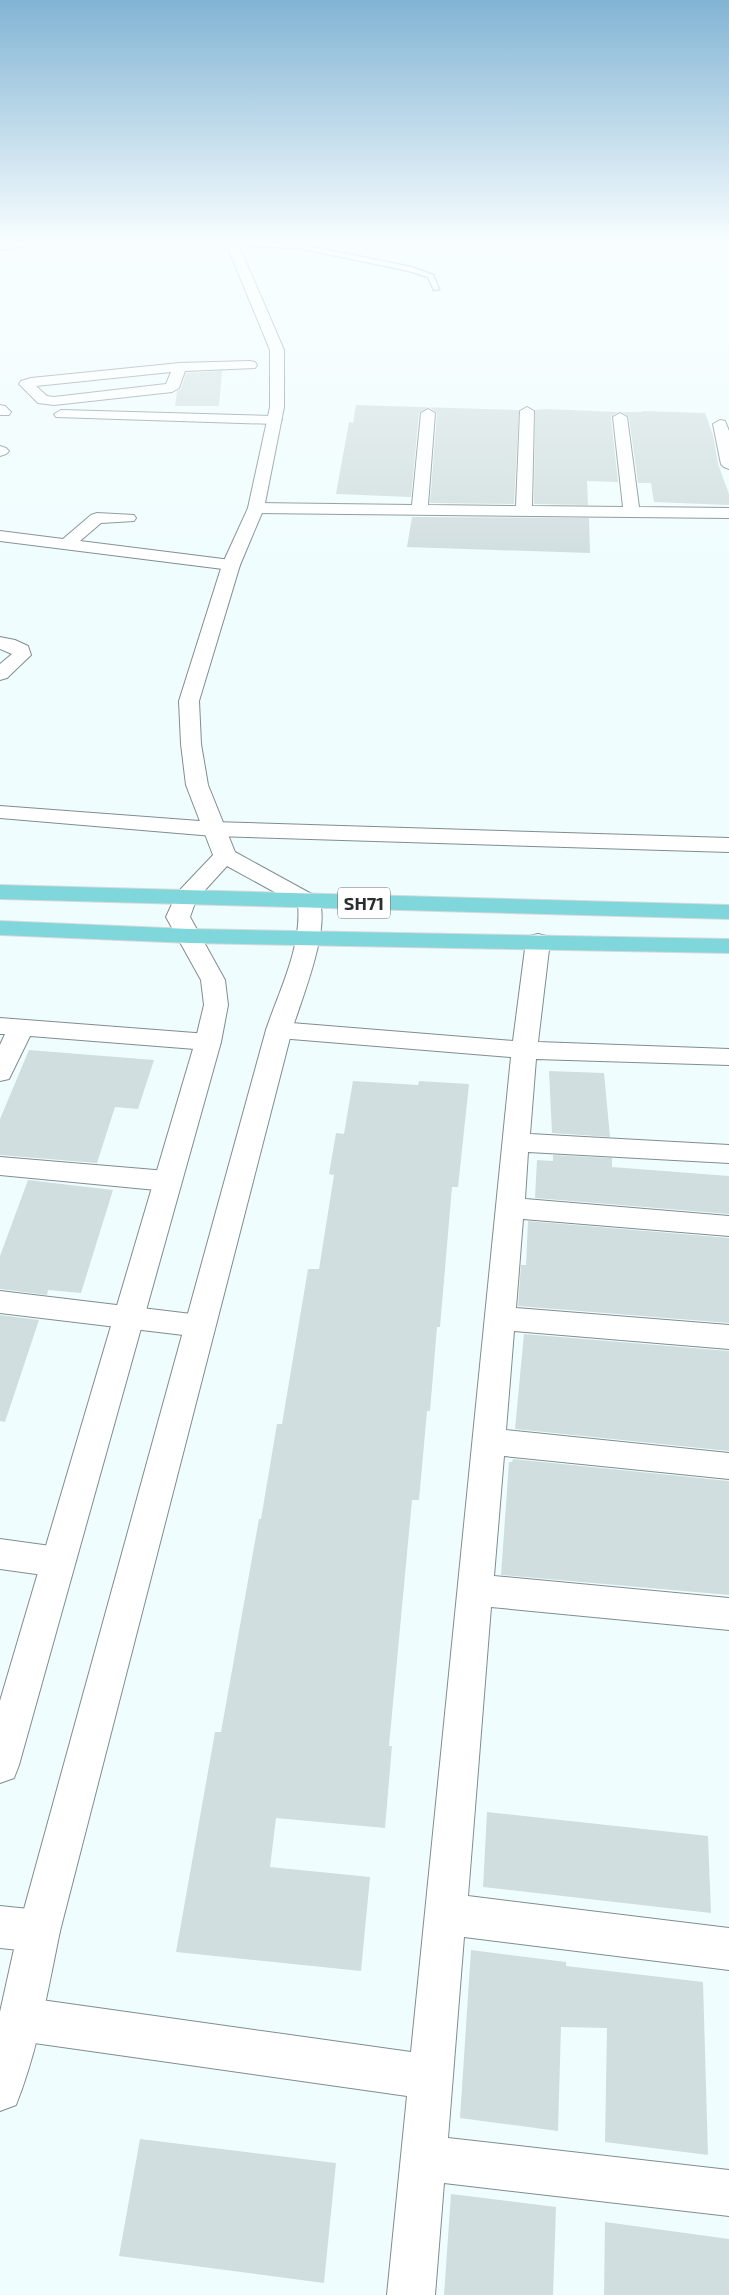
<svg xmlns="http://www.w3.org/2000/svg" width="729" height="2295" font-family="'Exo 2',sans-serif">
<rect width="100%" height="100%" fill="#f0fdfe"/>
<path fill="#d1dedf" d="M222,371L219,406H175L177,391L181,389L186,373Z
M356,405L519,410L514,504L430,503L437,413L429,407L419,413L411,497L336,494L349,422L353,423Z
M545,409L618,412L611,417L618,482L587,481L588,505L534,504L535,410Z
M642,411L705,413L713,435L718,464L729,494V505L654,502L651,483H638L629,417L622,412H643Z
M412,517L589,518L590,553L407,547Z
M29,1050L154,1060L138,1109L115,1107L97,1163L0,1155V1119Z
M549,1071L604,1073L610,1137L552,1133Z
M353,1081L418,1085L419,1081L469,1084L458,1187H452L440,1327H437L430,1411H427L419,1500H412L389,1746H392L385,1828L276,1818L270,1867L370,1877L361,1971L176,1952L215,1732H221L259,1519H261L277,1424H282L308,1269H319L334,1175L329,1174L336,1133L344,1134Z
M553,1155L612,1158V1167L729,1176V1214L535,1198L537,1160L553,1161Z
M28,1180L113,1190L81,1293L48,1290L47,1295L0,1289V1256Z
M528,1221L729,1238V1323L518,1306L521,1265H526Z
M0,1315L39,1320L5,1422L0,1421Z
M524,1334L729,1351V1451L515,1429Z
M513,1459L729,1481V1595L501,1575L509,1462H512Z
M487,1812L708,1836L711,1913L483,1887Z
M471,1950L566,1962V1966L703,1982L708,2155L605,2142L607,2028L561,2027L558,2131L460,2118Z
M140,2139L336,2163L324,2283L119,2256Z
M451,2194L556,2207L553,2295H444Z
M605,2222L729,2239V2295H604Z"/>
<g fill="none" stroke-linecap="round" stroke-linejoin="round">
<g stroke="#818d8d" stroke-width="3">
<path id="lane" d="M233,242L299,244L411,267L433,275L439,289L434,290L428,277L409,271L299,248L231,245Z"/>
</g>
<g stroke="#818d8d" stroke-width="2">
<path id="street" d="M20,241H51L45,244L0,250V244Z
M250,361L255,362L257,365L255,368L185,371L179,388L172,392L54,405L38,403L19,384L21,381L31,378L180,363ZM171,372L166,384L54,397L47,396L36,386Z
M0,405L5,406L11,412L9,415H0Z
M527,407L534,411L532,506L623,507L613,417L620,413L627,417L639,507L729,508V518L256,513L250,511L248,508L250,505L256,503L412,505L421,413L428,409L435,413L428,505L516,506L520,411Z
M61,410L275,416L282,420L275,424L56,417L54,414Z
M720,420L725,421L729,431V469L724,467L721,464L713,424Z
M0,446L6,448L9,451L6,454L0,456Z
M97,513L134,515L136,518L134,521L101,523L80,541L231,560L237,561L240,565L237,569L231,570L0,541V531L63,539L91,515Z
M0,637L15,640L28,646L31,655L7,678L0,680V664L12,654L0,649Z
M0,806L213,822L729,838V852L213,836L0,818Z
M538,934L546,936L550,941L538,1042L729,1049V1065L536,1059L530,1134L729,1145V1163L528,1152L525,1199L729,1216V1236L523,1219L516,1308L729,1325V1349L514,1331L506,1430L729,1453V1479L504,1456L494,1576L729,1598V1630L491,1607L468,1896L729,1928V1970L464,1937L448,2138L729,2170V2216L444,2183L435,2295H387L407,2096L20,2041L5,2034C0,2022 0,2016 5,2004L20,1997L411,2052L511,1057L279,1038L270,1036L266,1030L270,1024L279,1022L513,1041L526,941L530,936Z
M0,1018L208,1034L217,1036L221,1042L217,1048L208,1050L30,1036L9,1079L0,1081V1045L5,1034H0Z
M0,1157L167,1171L177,1174L181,1181L177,1188L167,1191L0,1175Z
M0,1291L200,1315L211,1318L215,1326L211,1334L200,1337L0,1313Z
M0,1539L58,1547L70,1552L75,1562L70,1572L58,1577L0,1569Z
M0,1906L39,1910L54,1916L60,1931L54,1946L39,1952L0,1948Z"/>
</g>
<g stroke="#818d8d" stroke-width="2">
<path id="secondary" d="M225,241H237L284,350V407L264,508L240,565L199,701L201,744L208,785L235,852L317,897C334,921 300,1003 292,1030L60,1931C48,1989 38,2050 16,2105L0,2111V2012L18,1931L266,1030C279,991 302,947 298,905L227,866L196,900L190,917L225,980L228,1005L221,1042L19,1765L14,1778L0,1783V1701L195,1042L204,1005L201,980L166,917L177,893L213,855L186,785L181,744L179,701L222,565L248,508L270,407V350Z"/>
</g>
<g stroke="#d8d9d9" stroke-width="2">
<path id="primary" d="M0,885L729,905V919L0,899Z
M0,921L190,929L729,939V953L190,943L0,935Z"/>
</g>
<use href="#lane" fill="#fff" fill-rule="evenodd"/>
<use href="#street" fill="#fff" fill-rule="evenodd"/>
<use href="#secondary" fill="#fff" fill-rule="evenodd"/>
<use href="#primary" fill="#7fd7dc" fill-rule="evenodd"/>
</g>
<linearGradient id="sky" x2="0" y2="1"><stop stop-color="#82b4d4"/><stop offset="0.43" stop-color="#f8feff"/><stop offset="1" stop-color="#f8feff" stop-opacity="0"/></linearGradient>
<rect width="729" height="562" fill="url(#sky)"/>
<g text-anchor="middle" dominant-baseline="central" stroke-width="4" stroke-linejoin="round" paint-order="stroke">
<rect fill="#fff" stroke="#696d6d" stroke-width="1" x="338" y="887.5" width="52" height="31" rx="4"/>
<g font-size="18" font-weight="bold" fill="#292e2e">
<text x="364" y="903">SH71</text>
</g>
</g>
</svg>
